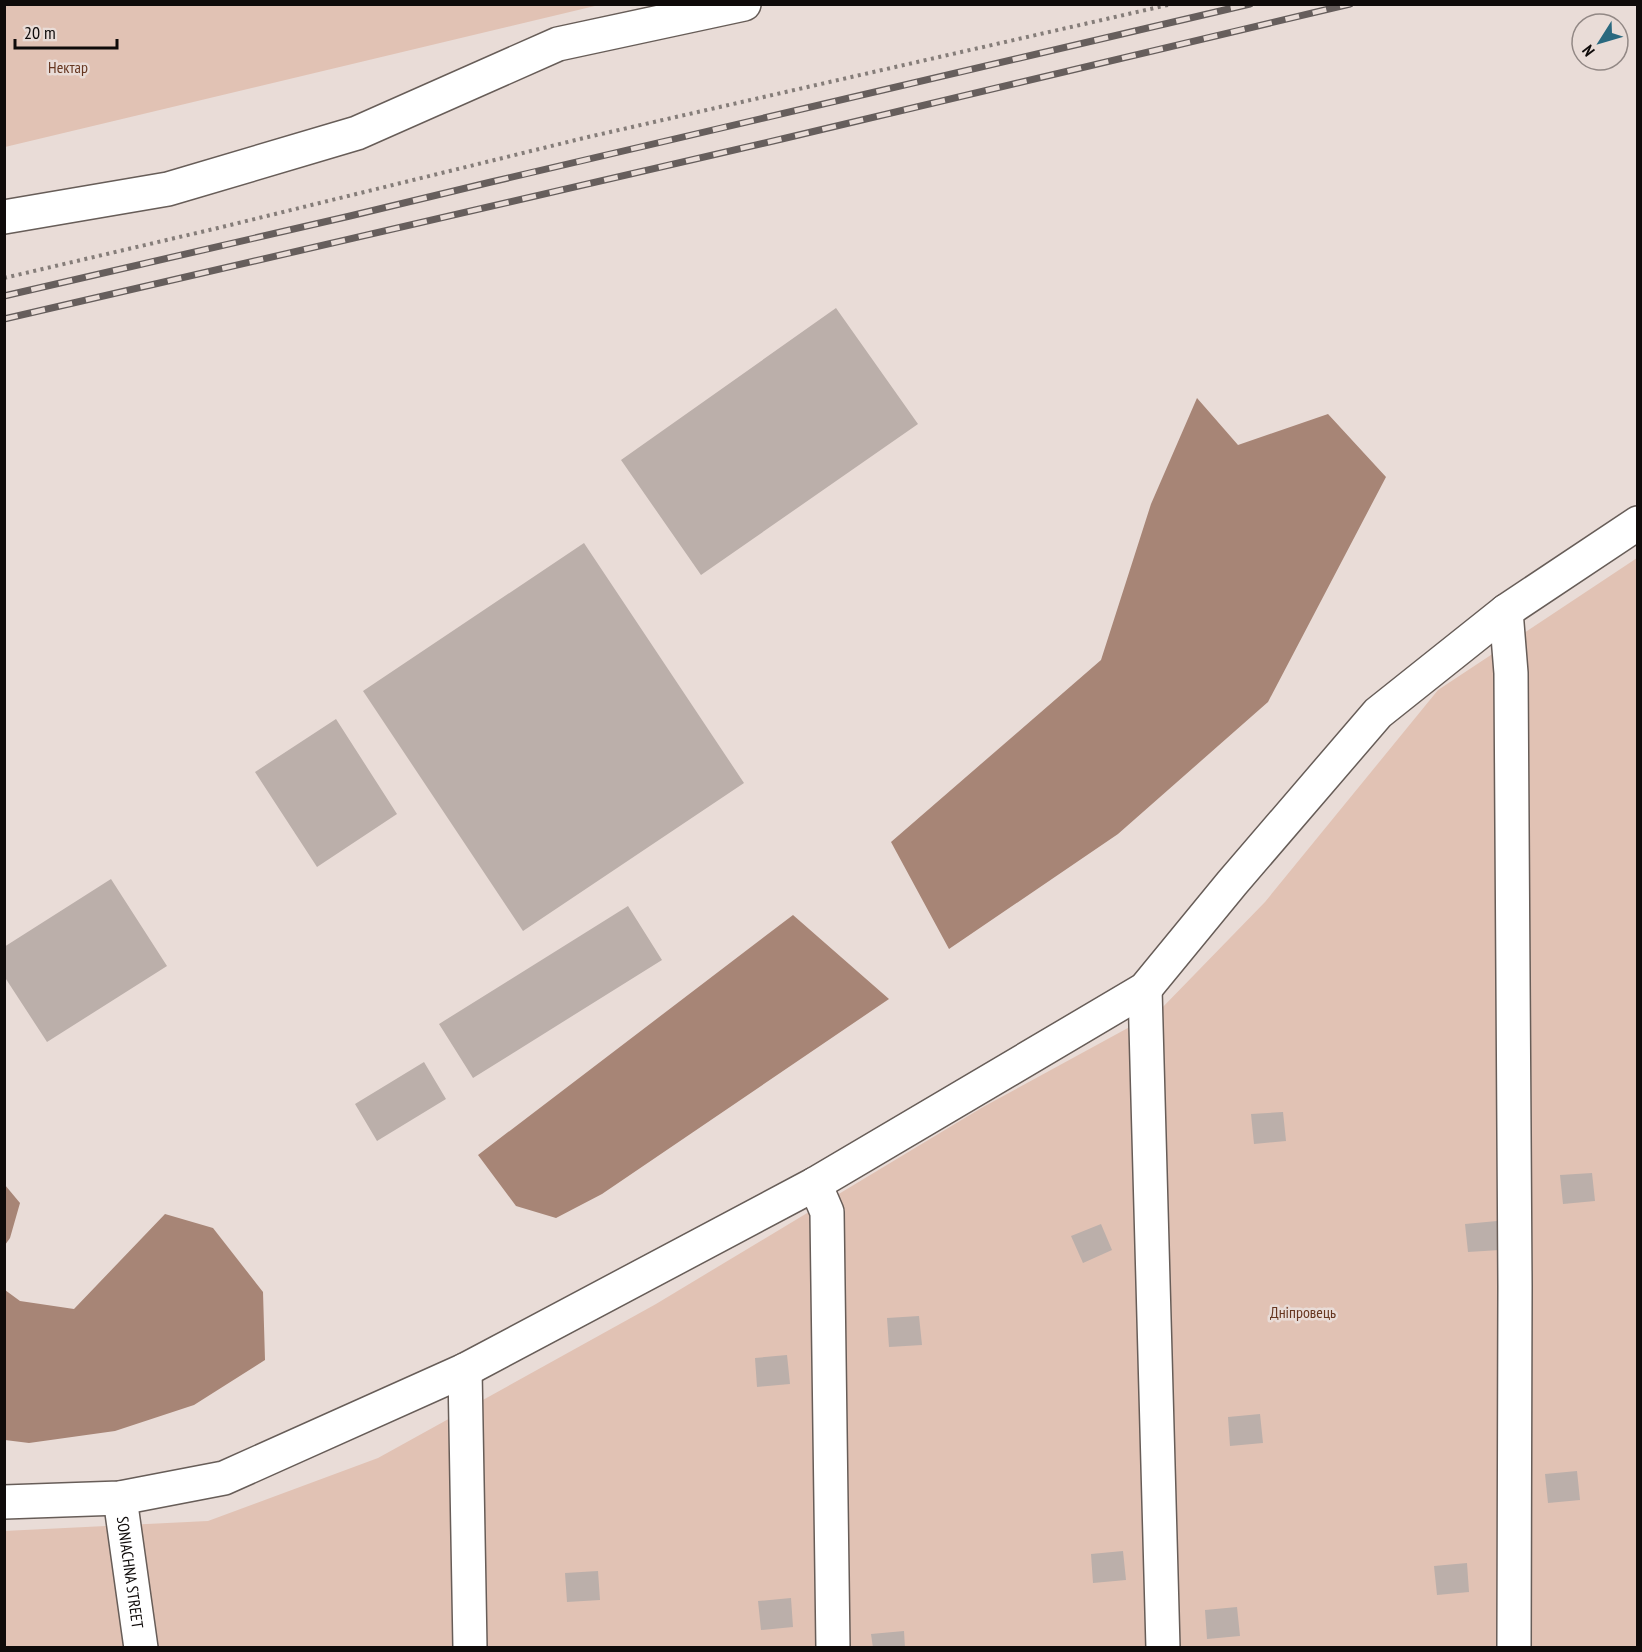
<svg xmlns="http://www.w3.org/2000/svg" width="1642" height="1652" font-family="'PT Sans Narrow',sans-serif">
<rect width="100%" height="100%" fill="#e9dcd7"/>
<path fill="#e1c2b4" d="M5,4H599V5L5,147Z
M1637,558V1647H5L4,1531L208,1521L378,1458L656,1304L983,1107L1159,1011L1265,902L1438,690Z"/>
<path fill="#a78576" d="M1197,398L1238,445L1328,414L1386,477L1268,702L1118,834L949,949L891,842L1101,660L1151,504Z
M793,915L889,999L602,1194L556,1218L516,1206L478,1155Z
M5,1185L20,1203L10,1238L5,1245Z
M165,1214L213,1228L263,1292L265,1360L194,1405L115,1431L29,1443L5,1440V1290L20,1301L74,1309Z"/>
<path fill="#bbafaa" d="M836,308L918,424L701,575L621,460Z
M584,543L744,783L523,931L363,691Z
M336,719L397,814L317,867L255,772Z
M111,879L167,966L47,1042L4,976V947Z
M628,906L662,960L473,1078L439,1024Z
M424,1062L446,1099L377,1141L355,1104Z
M1283,1112L1286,1141L1254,1144L1251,1114Z
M1592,1173L1595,1201L1563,1204L1560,1175Z
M1497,1221L1500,1250L1468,1252L1465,1224Z
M1101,1224L1112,1250L1083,1263L1071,1236Z
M919,1316L922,1345L889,1347L887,1318Z
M787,1355L790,1384L757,1387L755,1358Z
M1260,1414L1263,1443L1230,1446L1228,1417Z
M1577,1471L1580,1500L1548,1503L1545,1474Z
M1123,1551L1126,1580L1093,1583L1091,1554Z
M1467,1563L1469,1592L1437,1595L1434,1566Z
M598,1571L600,1600L567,1602L565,1573Z
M791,1598L793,1627L761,1630L758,1601Z
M1237,1607L1240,1636L1207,1639L1205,1610Z
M904,1631L905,1648H873L871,1634Z"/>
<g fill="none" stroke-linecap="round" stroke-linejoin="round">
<g stroke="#675d58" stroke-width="36">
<g id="minor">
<path d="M4,217L168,189L357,133L558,44L744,4"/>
<path d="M1506,611L1511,673L1515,1286L1514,1648"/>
<path d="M1145,989L1163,1648"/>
<path d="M815,1184L827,1212L833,1648"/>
<path d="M465,1370L470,1648"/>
<path id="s1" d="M120,1498L141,1648"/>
<path d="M4,1502L120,1498L224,1478L465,1370L815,1184L1145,989L1232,883L1378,713L1506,611L1638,523"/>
</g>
</g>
<path stroke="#857d79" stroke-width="4" stroke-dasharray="3 4.5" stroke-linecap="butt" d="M4,278L218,228L588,137L1172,4"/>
<use href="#minor" stroke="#fff" stroke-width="33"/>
<g stroke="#665e5c" stroke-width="7">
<path id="rail" d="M4,296L350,216L491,182L1250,4
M4,319L786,138L1350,4"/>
</g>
<use href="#rail" stroke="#e9dcd7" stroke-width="4.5" stroke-dasharray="14" stroke-linecap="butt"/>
</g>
<g text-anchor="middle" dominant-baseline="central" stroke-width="5" stroke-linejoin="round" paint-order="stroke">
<g font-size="16" fill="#663620" stroke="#e9dcd7">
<text x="68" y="67">Нектар</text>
<text x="1303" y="1312">Дніпровець</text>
</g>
<g font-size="16" fill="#0f0b0a" stroke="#e9dcd7">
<text stroke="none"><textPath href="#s1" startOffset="75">SONIACHNA STREET</textPath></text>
</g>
</g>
<rect width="1642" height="1652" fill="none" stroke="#0f0b0a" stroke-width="12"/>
<g transform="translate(1600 42) rotate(233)"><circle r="28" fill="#e9dcd7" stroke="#928885" stroke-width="1.5"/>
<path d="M0-4.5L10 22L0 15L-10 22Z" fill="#2a697f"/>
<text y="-9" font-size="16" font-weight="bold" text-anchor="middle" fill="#0f0b0a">N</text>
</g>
<path d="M15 39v9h102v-9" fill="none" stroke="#0f0b0a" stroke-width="3"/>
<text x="24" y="39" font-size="18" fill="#0f0b0a" stroke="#e9dcd7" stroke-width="4.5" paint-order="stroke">20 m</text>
</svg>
